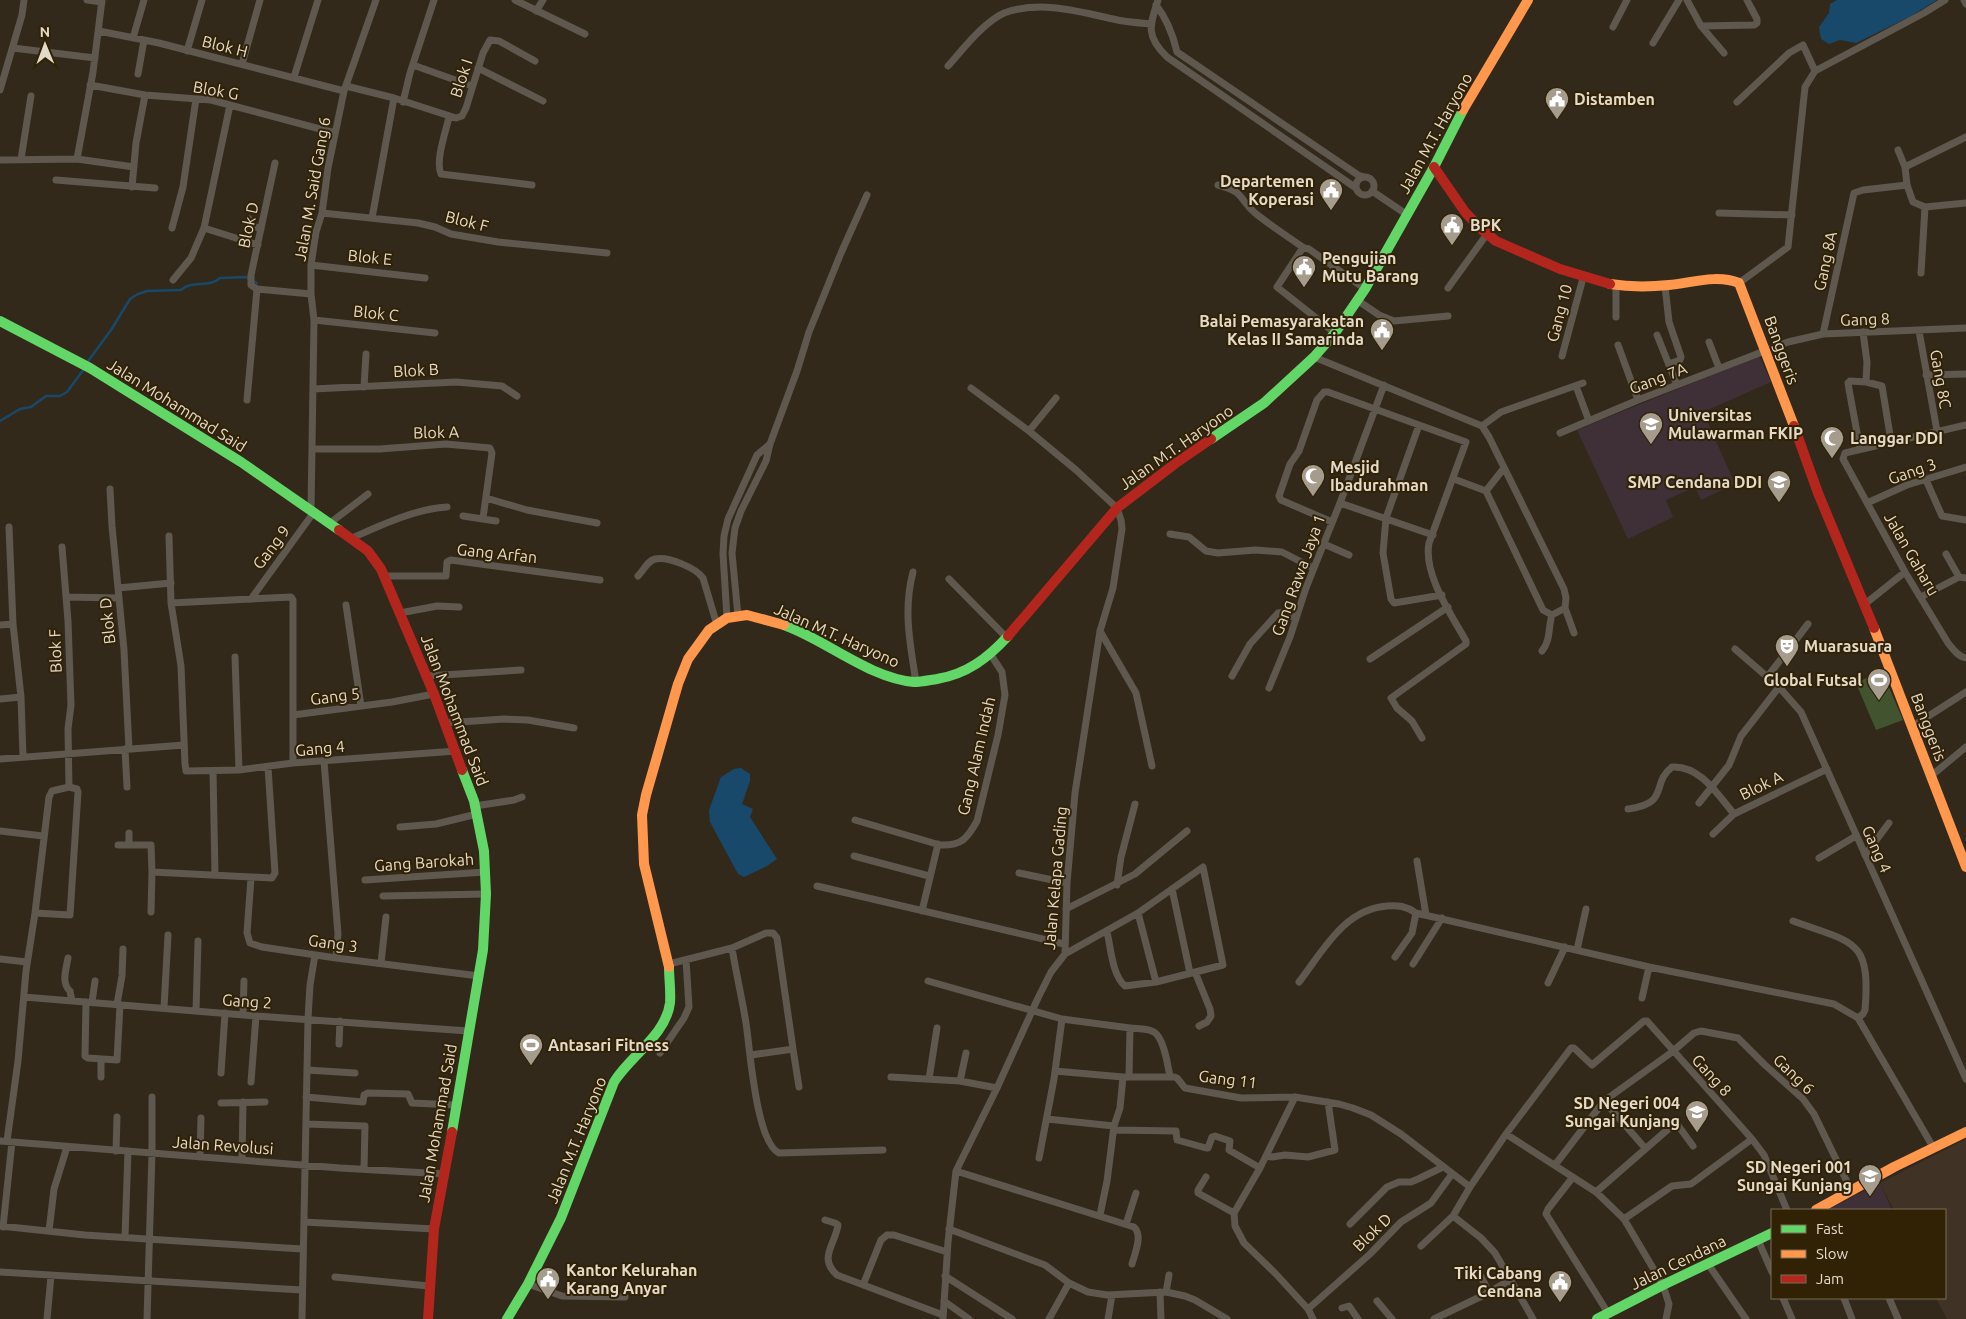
<svg xmlns="http://www.w3.org/2000/svg" width="1966" height="1319" font-family="Ubuntu,sans-serif">
<rect width="100%" height="100%" fill="#32291b"/>
<path fill="#403325" d="M1966,1139V1319H1947L1936,1298H1945V1210H1894L1880,1183Z"/>
<path fill="#3f3038" d="M1759,356L1771,382L1703,412L1735,484L1701,500L1695,487L1666,500L1673,517L1628,539L1577,430Z
M1880,1183L1892,1210H1827Z"/>
<path fill="#425330" d="M1882,671L1903,720L1876,730L1856,683Z"/>
<path fill="#18496a" d="M1837,0H1937L1911,16L1856,43L1840,40L1829,44L1821,39L1819,27L1829,13L1830,4Z
M741,768L750,774V781L742,804L753,809L750,817L777,859L767,866L744,877L738,874L710,822L709,810L721,777L734,769Z"/>
<g fill="none" stroke-linecap="round" stroke-linejoin="round">
<path stroke="#18496a" stroke-width="2.5" d="M86,364L111,330L130,299L138,294L147,291L181,290C191,280 210,288 220,278L246,277L257,283
M0,421L20,409L31,407L46,396H60L67,392L84,369"/>
<path stroke="#5e584e" stroke-width="7" d="M87,0L102,2
M102,0L93,72L77,159L134,167
M515,0L585,34
M1158,0C1150,25 1145,36 1167,57L1356,188
M1687,0L1701,26L1754,25L1757,23V19L1747,0
M1964,0L1966,4
M1156,5C1167,19 1173,35 1177,52L1358,175L1364,177
M536,11L543,0
M1701,26L1724,53
M1613,27L1627,0
M99,31L159,43L344,91
M133,38L144,0
M1653,43L1679,0
M13,48L95,58
M187,51L202,0
M242,64L260,0
M413,65L472,86
M948,66C963,49 984,22 1004,13C1039,0 1078,11 1113,19C1125,22 1138,23 1151,24
M478,68L543,101
M138,74L144,40
M294,77L318,0
M90,85L145,95L211,100L335,133
M346,86L394,98L456,118L462,116L466,108L483,53L490,40L499,41L535,61
M0,90L22,15L24,0
M403,102L410,73L434,0
M1737,102L1789,53L1803,45L1815,71
M230,105L204,228L258,245
M449,117C446,131 435,161 441,174L532,185
M1898,150L1905,167
M21,159L31,96
M0,160L77,159
M275,163L251,275V285L257,289L311,294
M1356 186a9 9 0 1 1 18 0a9 9 0 1 1-18 0Z
M56,180L155,188
M1218,185C1245,192 1238,198 1255,213C1270,225 1288,237 1304,248
M1907,185L1905,167L1966,137
M132,187L136,143L145,95
M1372,191L1406,214
M322,213L418,223L435,227L451,234L498,242L607,253
M1719,213L1792,215
M372,218L394,98
M249,219L253,226L261,229
M172,228L183,187L196,99
M311,265L425,278
M1921,273L1925,207
M173,280L191,258L204,228
M1739,283L1788,247L1805,87L1815,71L1924,13L1945,0
M1616,286V317
M1665,286L1669,322L1681,357L1680,360L1669,364
M1448,288L1487,234
M1357,300L1379,315L1394,321L1448,316
M314,320L435,333
M1919,331L1937,431
M1863,332L1867,362L1866,382
M1335,333L1277,287L1302,249L1304,248L1309,249L1365,289
M1823,334L1854,193L1863,190L1907,185L1913,202L1925,207L1966,203
M1657,335L1677,385
M1709,342L1719,368
M1618,345L1638,400
M1562,356L1583,278
M1314,357L1482,426L1489,437L1564,589L1566,598L1565,608L1552,615L1543,610L1486,491L1454,479
M1926,375L1966,374
M1576,386L1589,421
M364,387L366,354
M313,389L456,382L502,386L517,396
M247,400L257,289
M1419,425L1386,518L1383,553L1391,599L1394,603L1442,595
M1966,425L1845,453L1843,459L1905,572L1948,643C1953,649 1958,657 1966,658
M1482,426L1501,412L1583,383
M1029,431L1056,398
M1560,433L1638,400L1788,342L1823,334L1966,328
M312,449H380L446,444L490,448L492,453L483,518
M1860,449L1849,389L1848,383L1850,381L1866,382L1882,386L1891,441
M1926,480L1942,516L1966,520
M110,489L112,526L124,650L129,749
M1486,491L1504,468
M486,498L527,510L597,523
M1340,503L1433,535
M1867,503L1907,485L1966,467
M311,509L314,320L311,294V265L316,232L322,213L328,168L344,91L376,0
M463,516L496,521
M1332,522L1281,500L1279,496L1290,464L1299,451L1317,400L1324,392H1328L1466,442L1429,543C1423,574 1451,614 1466,641V644L1391,698L1397,708L1412,721L1422,738
M330,523L368,494
M9,527L13,624L21,697L23,757
M1170,534L1189,537L1206,551L1218,553L1255,550L1282,552L1313,568
M169,536L171,603L181,666L185,764L186,771L239,770L293,763L456,751
M352,538C381,525 415,509 447,507
M1324,544L1349,555
M1946,554L1959,577
M913,572C903,610 910,643 916,682
M384,576H446L447,562L451,560L600,580
M638,576C644,570 647,561 655,559C668,556 696,568 703,578L717,625
M949,579L1007,638
M118,588L171,583
M66,597L119,598
M1921,597L1959,577L1966,578
M251,599L314,512
M171,603L291,597L293,600V715L392,702L434,694
M1865,604L1905,572
M346,605L361,706
M1565,608L1574,633
M400,613L437,606L459,607
M738,616L732,553L735,528L741,511L766,461L770,444L797,371L809,332L841,253L867,195
M727,618L723,554L724,536L728,519L757,455L770,444
M0,625L13,624
M1100,631L1136,693L1152,766
M1735,649L1779,687L1801,712L1966,1079
M1542,651C1551,640 1548,627 1552,615
M235,657L239,770
M1370,659L1448,607
M427,676L521,670
M1232,676L1250,644L1278,613L1285,612L1296,619
M1768,676L1808,624
M1269,688L1290,637L1306,588L1340,503L1384,385
M0,699L21,697
M293,715V763
M445,723L504,719L528,720L574,728
M1913,726L1966,692
M125,749L127,787
M0,759L184,745
M324,761L338,934L336,958
M213,771L215,875
M1931,776L1966,747
M1699,803L1729,765L1741,736L1779,687
M475,806L514,800L522,797
M1628,809C1671,803 1650,784 1672,767C1700,765 1718,795 1734,814
M855,820L940,845C961,846 967,839 977,821L998,735L1005,695L1002,672L991,655
M400,827L436,824L477,814
M0,831L43,836
M129,833V845
M1713,834L1734,814L1827,769
M118,845H151L152,872L272,878L275,873L268,767
M1865,855L1889,823
M854,856L929,876
M1819,858L1856,836
M1417,861L1426,915
M1019,873L1067,883
M251,878L247,933L250,943L262,947L336,958L479,976
M365,880L485,872
M1117,885L1121,857L1135,804
M817,886L1064,944
M1172,889L1190,973
M383,896L486,894
M1066,909L1135,874L1187,831
M922,911L938,844
M151,912L152,872
M35,913L70,915L78,792L77,789L69,787L68,729L71,705L68,621L62,547
M1138,913L1156,982
M1793,921C1853,943 1871,938 1865,1010L1863,1014L1858,1018
M732,948L766,933H773L777,938L793,1049
M1577,950L1586,909
M1065,954L1138,913L1203,867L1223,965L1156,982L1125,986C1112,975 1111,948 1107,932
M1395,957L1412,933L1416,913
M68,958C66,970 61,983 70,991L72,1001
M0,959L27,962
M381,963L386,917
M669,964L732,948C736,973 742,998 746,1023C750,1049 756,1142 779,1153L883,1150
M1413,964L1442,918
M1195,972L1210,1009L1211,1016L1207,1022L1199,1026
M928,981L1062,1019L1054,1079L1039,1158
M1299,982C1323,951 1344,909 1387,906C1398,905 1406,906 1416,913L1649,967L1834,1004L1858,1018L1933,1147
M1548,983L1565,947
M24,997L256,1016L468,1031
M1642,998L1649,967
M86,1002L85,1056L88,1058L117,1060L120,1005
M92,1002L95,981
M117,1004L122,976L123,949
M164,1008L168,935
M196,1011L198,941
M243,1015L244,981
M1062,1019L1130,1028L1129,1077
M1130,1028C1137,1029 1147,1028 1154,1032C1164,1038 1168,1066 1170,1077
M339,1044L340,1021
M660,1053L684,1018L689,1007L686,960
M751,1055L793,1049L799,1087
M307,1070L355,1073
M1055,1071L1123,1077H1174L1177,1078L1185,1088L1241,1098L1295,1097L1339,1104L1353,1108L1371,1115L1401,1134L1470,1187L1506,1134L1571,1048H1574L1592,1065L1644,1021H1647L1752,1139L1764,1155L1787,1210
M221,1073L225,1013
M101,1077V1059
M891,1077L960,1081L997,1088
M929,1079L937,1028
M960,1081L966,1053
M251,1082L256,1016
M306,1097L363,1102L364,1095L368,1093L408,1094L412,1103L456,1105
M1295,1097L1260,1168L1234,1213L1235,1226L1244,1243L1275,1273L1308,1309L1313,1319
M1604,1101L1645,1148
M221,1103L265,1102
M1047,1119L1114,1126
M306,1124L365,1126L364,1169
M1114,1130L1176,1131L1177,1140L1206,1148H1208L1212,1137L1215,1136L1230,1141L1229,1150L1260,1168
M1506,1134L1596,1192L1624,1219L1663,1285L1669,1304L1666,1319
M0,1141L340,1168L445,1174
M7,1141L18,1061L26,971L35,913L49,797L52,791L69,787
M116,1151L117,1117
M1266,1156L1272,1157L1285,1155L1308,1157L1335,1150L1328,1102
M200,1157L201,1118
M242,1160L243,1102
M1555,1165L1604,1101L1672,1052L1694,1033L1701,1031L1738,1038L1765,1065L1803,1099L1814,1114L1851,1190
M956,1171L1134,1227C1143,1235 1135,1253 1132,1264
M1206,1177L1198,1190V1193L1234,1213
M1573,1177L1548,1209L1546,1214L1608,1313
M1596,1192L1674,1124H1677L1693,1146
M1100,1215L1107,1181L1114,1126L1120,1108L1123,1077
M1453,1216L1470,1187
M1624,1219L1672,1186L1691,1184L1752,1139
M825,1220L835,1223L838,1225C835,1245 818,1258 837,1275L943,1315
M304,1222L434,1229
M1126,1224L1136,1193
M1350,1224L1387,1187L1399,1182H1411L1418,1179L1443,1167
M0,1226L85,1235L302,1249
M3,1227L12,1142
M949,1229L1045,1265L1069,1283L1088,1292L1107,1295L1166,1292L1185,1296L1195,1300L1227,1319
M49,1231L54,1189L67,1147
M125,1237L128,1151
M1758,1240L1772,1272
M1421,1246L1453,1216L1481,1238L1495,1253L1533,1319
M1708,1264L1746,1319
M0,1272L302,1290
M1480,1275L1489,1292
M945,1276L1012,1319
M335,1277L429,1286
M528,1284L562,1296L625,1297
M863,1285L881,1240L887,1235H894L947,1252
M1160,1292L1161,1319
M1166,1292L1169,1275
M1783,1298L1792,1319
M1844,1298L1852,1319
M1889,1298L1898,1319
M944,1301L969,1319
M1377,1301L1392,1319
M1342,1308L1349,1306L1358,1319
M1308,1309L1370,1254L1401,1222L1431,1203L1452,1174
M47,1319L51,1276
M147,1319L152,1153V1097
M302,1319L308,1019L310,985L315,955
M943,1319L948,1242L956,1171L997,1088L1038,998L1051,972L1065,954L1067,883L1075,793L1100,631L1113,588L1122,529L1121,520L1117,508L1076,470L1029,431L971,388
M1049,1319L1069,1283
M1108,1319L1112,1295
M1434,1319L1482,1296L1510,1280"/>
<path stroke="#63d668" stroke-width="10" d="M0,321L90,368L241,462L339,530
M1211,439L1264,403L1314,357L1335,333L1365,289L1434,167L1463,110
M784,625C826,640 869,678 914,682C921,682 930,680 937,679C967,674 988,658 1008,636
M452,1132L483,950L486,894L484,851L474,801L462,770
M507,1319L528,1284L561,1218L614,1082C630,1056 666,1035 670,1003C671,991 669,979 669,967
M1597,1319L1663,1285L1772,1233"/>
<path stroke="#ff974d" stroke-width="10" d="M1463,110L1528,0
M1610,284C1629,287 1649,287 1669,285C1691,283 1717,274 1739,283L1794,426
M1874,628L1966,867
M669,967L644,864L642,815L646,795L678,684L688,659L709,630L727,618L747,615L784,625
M1816,1210L1894,1167L1966,1132"/>
<path stroke="#b3261e" stroke-width="10" d="M1434,167L1465,212L1480,228L1496,241L1560,269L1610,284
M1794,426L1818,493L1874,628
M339,530L368,551L381,569L434,694L462,770
M1008,636L1117,508L1176,463L1211,439
M428,1319L434,1229L452,1132"/>
</g>
<defs>
<g id="civic-pin" transform="scale(1.25)"><path d="M0 17L-7.5 6A9.5 9.5 0 1 1 7.5 6Z" fill="#a69c8d" stroke="#312206"/><path d="M-.6-6.5H3V-4.5H.6V-3L4-1V1h2V6H-6V1h2V-1L-.6-3ZM-1.2 2.5V6h2.4V2.5Z" fill="#fff"/></g>
<g id="university-pin" transform="scale(1.25)"><path d="M0 17L-7.5 6A9.5 9.5 0 1 1 7.5 6Z" fill="#a69c8d" stroke="#312206"/><path d="M0-5L7-2L0 1L-7-2ZM-4 1L0 2.5L4 1V4Q0 6-4 4Z" fill="#fff"/></g>
<g id="mosque-pin" transform="scale(1.25)"><path d="M0 17L-7.5 6A9.5 9.5 0 1 1 7.5 6Z" fill="#a69c8d" stroke="#312206"/><path d="M3.5-4.9A6 6 0 1 0 3.5 4.9A5 5 0 1 1 3.5-4.9Z" fill="#fff"/></g>
<g id="school-pin" transform="scale(1.25)"><path d="M0 17L-7.5 6A9.5 9.5 0 1 1 7.5 6Z" fill="#a69c8d" stroke="#312206"/><path d="M0-5L7-2L0 1L-7-2ZM-4 1L0 2.5L4 1V4Q0 6-4 4Z" fill="#fff"/></g>
<g id="theatre-pin" transform="scale(1.25)"><path d="M0 17L-7.5 6A9.5 9.5 0 1 1 7.5 6Z" fill="#a69c8d" stroke="#312206"/><path d="M-5-5.5Q0-4 5-5.5V0Q5 5 0 6Q-5 5-5 0ZM-3.3-2.5H-1v1.5H-3.3ZM1-2.5H3.3v1.5H1ZM-2.8 1Q0 5.5 2.8 1Z" fill="#fff"/></g>
<g id="stadium-pin" transform="scale(1.25)"><path d="M0 17L-7.5 6A9.5 9.5 0 1 1 7.5 6Z" fill="#a69c8d" stroke="#312206"/><path d="M0-5a6.5 5 0 1 0 0 10a6.5 5 0 1 0 0-10ZM-3.5-1.8h7v3.6h-7Z" fill="#fff"/></g>
</defs>
<g fill-rule="evenodd">
<use href="#civic-pin" x="1557" y="99"/>
<use href="#civic-pin" x="1331" y="190"/>
<use href="#civic-pin" x="1452" y="225"/>
<use href="#civic-pin" x="1304" y="267"/>
<use href="#civic-pin" x="1382" y="330"/>
<use href="#university-pin" x="1651" y="424"/>
<use href="#mosque-pin" x="1832" y="438"/>
<use href="#mosque-pin" x="1313" y="476"/>
<use href="#school-pin" x="1779" y="482"/>
<use href="#theatre-pin" x="1787" y="646"/>
<use href="#stadium-pin" x="1879" y="680"/>
<use href="#stadium-pin" x="531" y="1045"/>
<use href="#school-pin" x="1697" y="1112"/>
<use href="#school-pin" x="1870" y="1176"/>
<use href="#civic-pin" x="548" y="1279"/>
<use href="#civic-pin" x="1560" y="1282"/>
</g>
<g text-anchor="middle" dominant-baseline="central" stroke-width="4" stroke-linejoin="round" paint-order="stroke">
<g font-size="16" fill="#e4daca" stroke="#312206">
<text transform="translate(225 46) rotate(14)">Blok H</text>
<text transform="translate(461 78) rotate(-72)">Blok I</text>
<text transform="translate(216 90) rotate(10)">Blok G</text>
<text transform="translate(1435 133) rotate(-61)">Jalan M.T. Haryono</text>
<text transform="translate(312 189) rotate(-80)">Jalan M. Said Gang 6</text>
<text transform="translate(467 221) rotate(14)">Blok F</text>
<text transform="translate(248 225) rotate(-78)">Blok D</text>
<text transform="translate(370 257) rotate(6)">Blok E</text>
<text transform="translate(1825 261) rotate(-78)">Gang 8A</text>
<text transform="translate(376 313) rotate(6)">Blok C</text>
<text transform="translate(1559 313) rotate(-75)">Gang 10</text>
<text transform="translate(1865 319) rotate(-2)">Gang 8</text>
<text transform="translate(1782 350) rotate(70)">Banggeris</text>
<text transform="translate(416 370) rotate(-3)">Blok B</text>
<text transform="translate(1658 378) rotate(-21)">Gang 7A</text>
<text transform="translate(1941 379) rotate(80)">Gang 8C</text>
<text transform="translate(177 405) rotate(32)">Jalan Mohammad Said</text>
<text transform="translate(436 432) rotate(-1)">Blok A</text>
<text transform="translate(1176 447) rotate(-35)">Jalan M.T. Haryono</text>
<text transform="translate(1912 471) rotate(-19)">Gang 3</text>
<text transform="translate(271 547) rotate(-53)">Gang 9</text>
<text transform="translate(497 553) rotate(6)">Gang Arfan</text>
<text transform="translate(1912 554) rotate(60)">Jalan Gaharu</text>
<text transform="translate(1298 575) rotate(-70)">Gang Rawa Jaya 1</text>
<text transform="translate(107 621) rotate(-96)">Blok D</text>
<text transform="translate(837 635) rotate(24)">Jalan M.T. Haryono</text>
<text transform="translate(55 651) rotate(-92)">Blok F</text>
<text transform="translate(335 696) rotate(-7)">Gang 5</text>
<text transform="translate(455 710) rotate(69)">Jalan Mohammad Said</text>
<text transform="translate(1929 727) rotate(69)">Banggeris</text>
<text transform="translate(320 748) rotate(-5)">Gang 4</text>
<text transform="translate(976 756) rotate(-77)">Gang Alam Indah</text>
<text transform="translate(1761 785) rotate(-26)">Blok A</text>
<text transform="translate(1877 849) rotate(66)">Gang 4</text>
<text transform="translate(424 862) rotate(-4)">Gang Barokah</text>
<text transform="translate(1055 878) rotate(-85)">Jalan Kelapa Gading</text>
<text transform="translate(333 943) rotate(8)">Gang 3</text>
<text transform="translate(247 1001) rotate(4)">Gang 2</text>
<text transform="translate(1794 1074) rotate(44)">Gang 6</text>
<text transform="translate(1712 1075) rotate(48)">Gang 8</text>
<text transform="translate(1228 1079) rotate(7)">Gang 11</text>
<text transform="translate(437 1123) rotate(-80)">Jalan Mohammad Said</text>
<text transform="translate(576 1140) rotate(-68)">Jalan M.T. Haryono</text>
<text transform="translate(223 1145) rotate(4)">Jalan Revolusi</text>
<text transform="translate(1372 1232) rotate(-44)">Blok D</text>
<text transform="translate(1678 1262) rotate(-26)">Jalan Cendana</text>
</g>
<g font-size="16" font-weight="bold" fill="#e4daca" stroke="#312206" text-anchor="start">
<text x="1574" y="99">Distamben</text>
<text x="1314" y="181" text-anchor="end">Departemen<tspan x="1314" dy="18">Koperasi</tspan></text>
<text x="1470" y="225">BPK</text>
<text x="1322" y="258">Pengujian<tspan x="1322" dy="18">Mutu Barang</tspan></text>
<text x="1364" y="321" text-anchor="end">Balai Pemasyarakatan<tspan x="1364" dy="18">Kelas II Samarinda</tspan></text>
<text x="1668" y="415">Universitas<tspan x="1668" dy="18">Mulawarman FKIP</tspan></text>
<text x="1850" y="438">Langgar DDI</text>
<text x="1330" y="467">Mesjid<tspan x="1330" dy="18">Ibadurahman</tspan></text>
<text x="1762" y="482" text-anchor="end">SMP Cendana DDI</text>
<text x="1804" y="646">Muarasuara</text>
<text x="1862" y="680" text-anchor="end">Global Futsal</text>
<text x="548" y="1045">Antasari Fitness</text>
<text x="1680" y="1103" text-anchor="end">SD Negeri 004<tspan x="1680" dy="18">Sungai Kunjang</tspan></text>
<text x="1852" y="1167" text-anchor="end">SD Negeri 001<tspan x="1852" dy="18">Sungai Kunjang</tspan></text>
<text x="566" y="1270">Kantor Kelurahan<tspan x="566" dy="18">Karang Anyar</tspan></text>
<text x="1542" y="1273" text-anchor="end">Tiki Cabang<tspan x="1542" dy="18">Cendana</tspan></text>
</g>
</g>
<rect x="1771" y="1209" width="175" height="90" fill="#312206" stroke="#796c54"/>
<rect x="1781" y="1225" width="25" height="8" fill="#63d668" stroke="#796c54"/>
<text x="1816" y="1234" font-size="15" fill="#e4daca">Fast</text>
<rect x="1781" y="1250" width="25" height="8" fill="#ff974d" stroke="#796c54"/>
<text x="1816" y="1259" font-size="15" fill="#e4daca">Slow</text>
<rect x="1781" y="1275" width="25" height="8" fill="#b3261e" stroke="#796c54"/>
<text x="1816" y="1284" font-size="15" fill="#e4daca">Jam</text>
<g transform="translate(45 45) rotate(359)" stroke="#312206" stroke-width="4" paint-order="stroke">
<path d="M0-4L9 19L0 12L-9 19Z" fill="#e4daca"/>
<text y="-8" font-size="14" font-weight="bold" text-anchor="middle" fill="#e4daca">N</text>
</g>
</svg>
